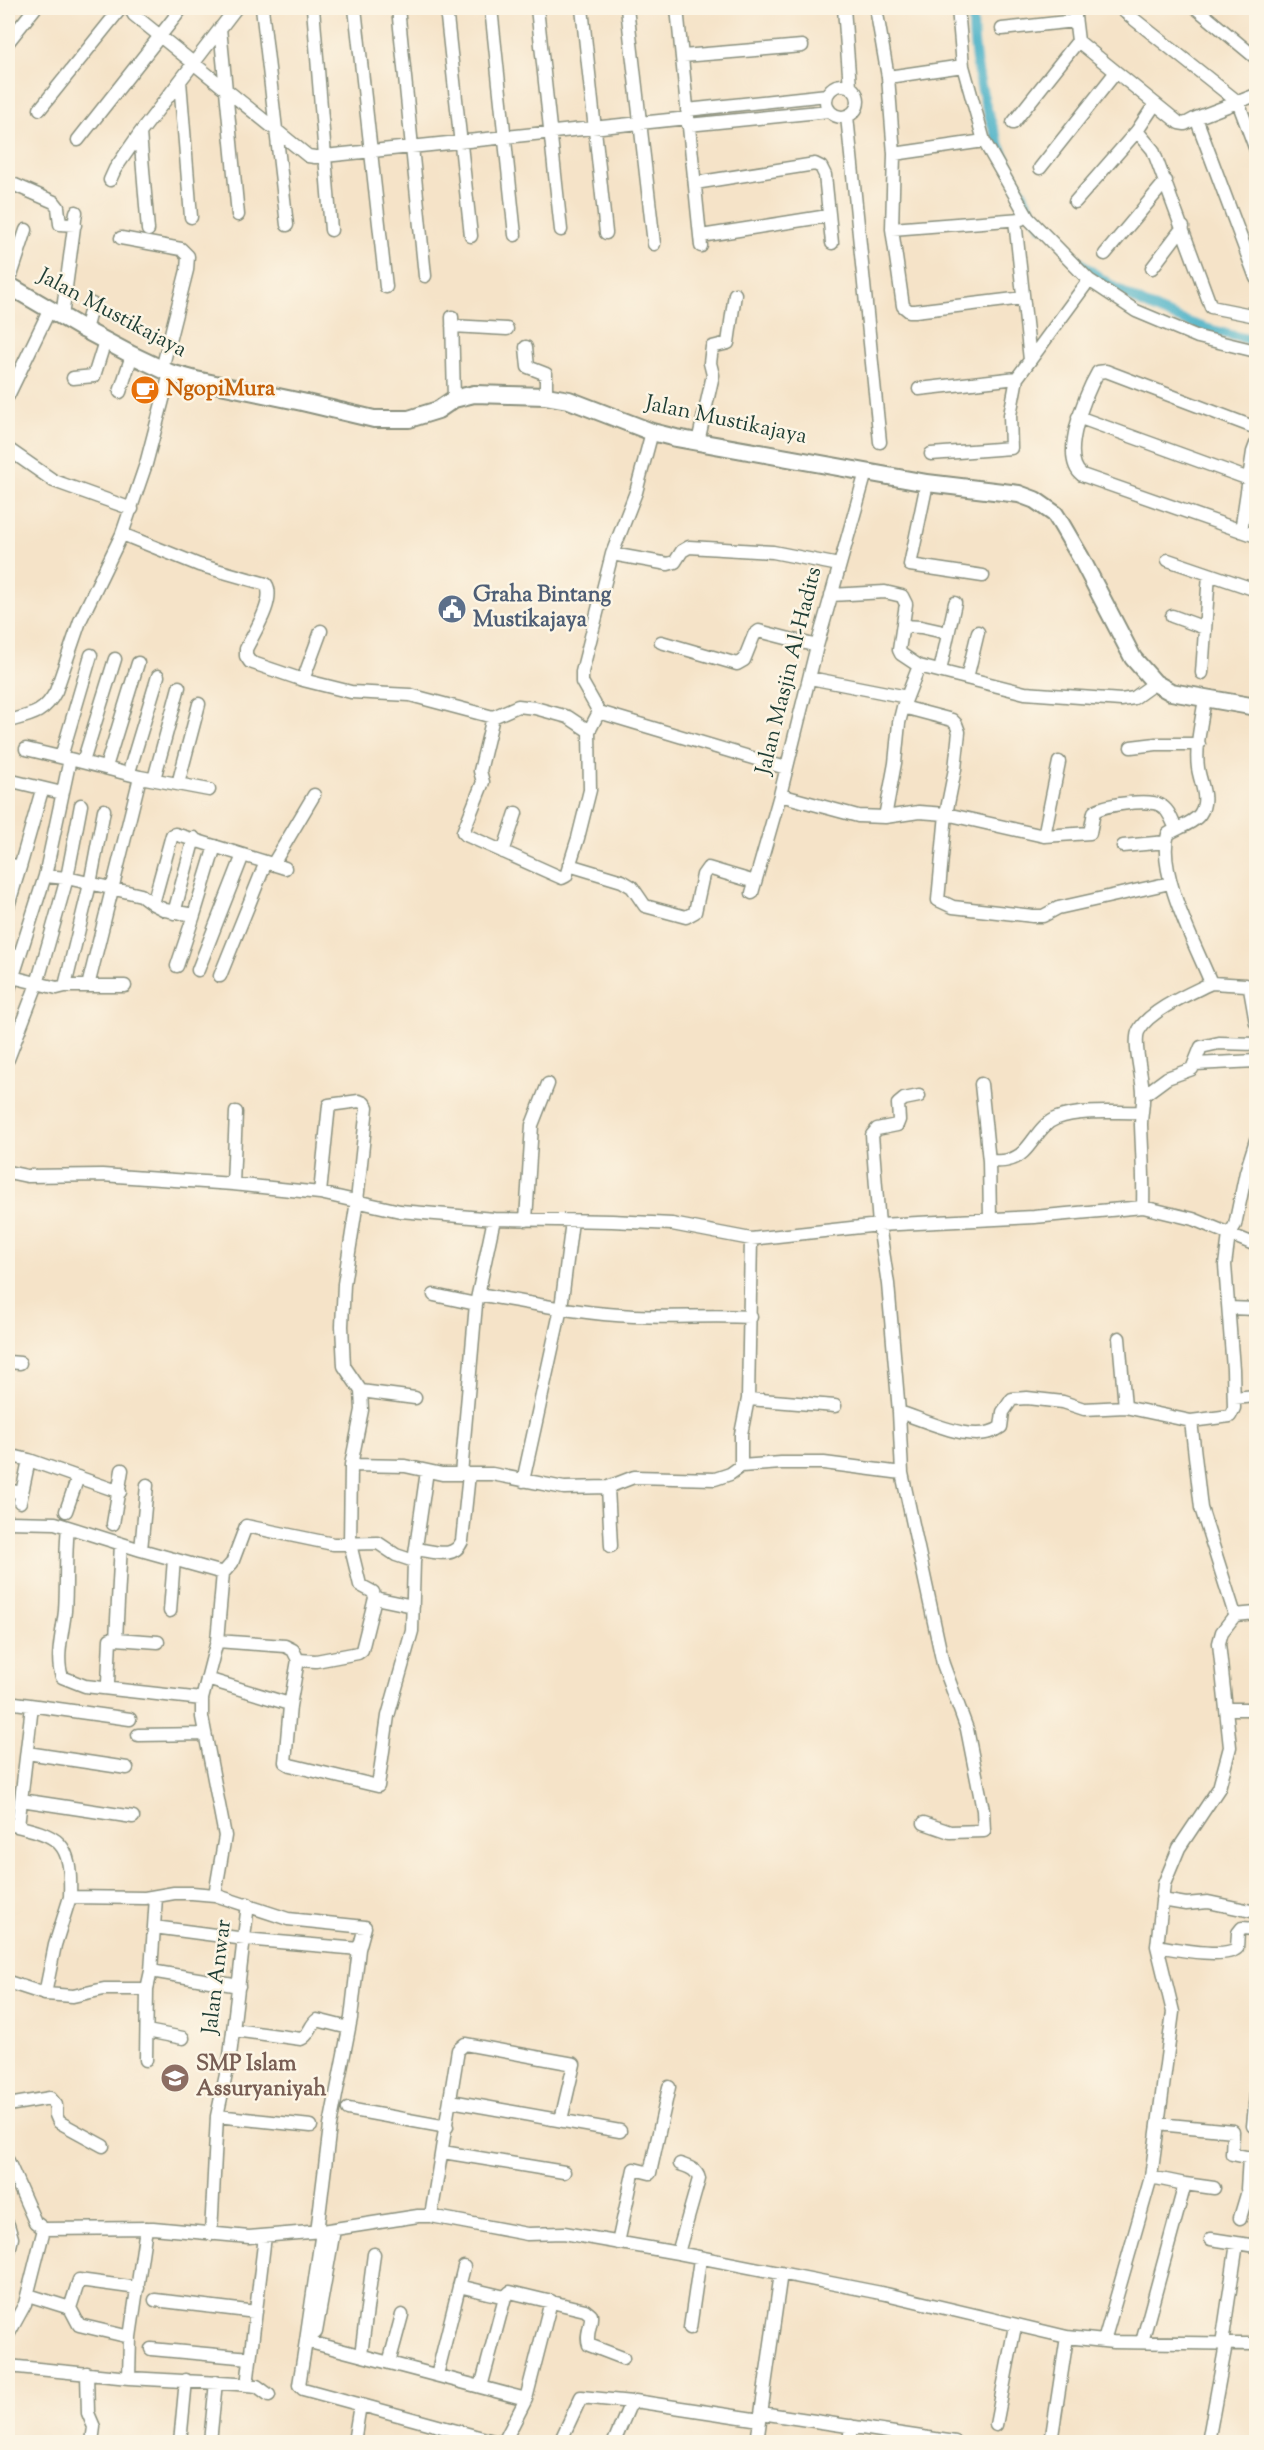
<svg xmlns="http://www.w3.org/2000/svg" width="1264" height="2450" font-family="'Sorts Mill Goudy',serif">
<rect width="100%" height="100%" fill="#fcf5e5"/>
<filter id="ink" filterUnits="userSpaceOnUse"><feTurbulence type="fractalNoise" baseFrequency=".0167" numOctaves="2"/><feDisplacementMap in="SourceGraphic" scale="12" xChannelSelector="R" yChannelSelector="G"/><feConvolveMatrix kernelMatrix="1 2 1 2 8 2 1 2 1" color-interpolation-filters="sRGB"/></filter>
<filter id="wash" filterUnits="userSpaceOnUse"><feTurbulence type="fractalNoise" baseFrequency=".008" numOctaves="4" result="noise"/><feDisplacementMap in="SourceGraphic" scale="24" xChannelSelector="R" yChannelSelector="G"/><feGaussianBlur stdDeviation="1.35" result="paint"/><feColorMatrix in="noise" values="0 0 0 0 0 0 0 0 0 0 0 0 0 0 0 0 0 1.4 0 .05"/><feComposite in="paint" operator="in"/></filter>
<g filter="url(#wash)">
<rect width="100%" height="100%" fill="#f5e3c8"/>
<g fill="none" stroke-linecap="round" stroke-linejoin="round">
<path stroke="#48b1c7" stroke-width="10" d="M973,8C971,72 991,134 1021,190C1027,202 1033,217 1042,227
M1073,256C1121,301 1192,328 1256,341"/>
</g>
</g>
<g filter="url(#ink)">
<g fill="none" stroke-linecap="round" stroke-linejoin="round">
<g stroke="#8a907e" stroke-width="15">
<path id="street" d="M130,8L134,15L308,156L315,157L688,118
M262,8L287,225
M313,8L331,230
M355,8L386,287
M398,8L425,276
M446,8L471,236
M491,8L515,235
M537,8L561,230
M582,8L606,233
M627,8L654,244
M677,8L701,246
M844,8L850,87
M876,8L888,77L894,154L892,229L903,306L909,311H915L1023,298
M958,8L963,66L984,141L1028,218L1089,280L1136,311L1198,337L1256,351
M1120,8L1238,102L1256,150
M1196,8L1256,58
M220,28L238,215
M1002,29L1075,21
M1078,41L1179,123L1185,124L1196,118L1256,95
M8,42L35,8
M683,56L802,46
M888,77L963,66
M180,81L191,217
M826 101a16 16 0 1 1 32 0a16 16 0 1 1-32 0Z
M40,109L121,8
M687,110L827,95
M847,116L880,442
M1196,118L1256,278
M1013,123L1078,41L1074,8
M688,125L829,111
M1137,131L1153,150L1211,307L1256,316
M140,133L148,230
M78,140L182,8
M894,154L984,141
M1040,168L1116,72
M110,180L115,169L140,133L236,8
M8,182L54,202L58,207L60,224L75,225
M695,183L815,164L821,167L825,175L832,243
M1075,202L1137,131L1155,104
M1015,220L1030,360
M892,229L1021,219
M701,236L828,216
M121,238L181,249L188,256L187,270L162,369
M1105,254L1166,181
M1152,268L1183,227
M8,285L26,230
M62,317L76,212
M452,317L454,399
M452,326L507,329
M85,330L92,304
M526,347L528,367L546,374V396
M170,373L146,464L122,534L199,565L266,584C276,599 254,633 246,649V656L250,662L303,680L351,692L410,695L493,717L518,706L535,708L568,717L589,731
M73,378L94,376L105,341
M919,389L1017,378
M120,392L132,355
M8,396L50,309
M1078,417L1249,479
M1256,428L1106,371L1098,372C1086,393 1059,457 1082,475L1256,536
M652,432L636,492L612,554L582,672V682L599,712L786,768
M698,442L713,375L710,363L712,347L728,343L735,294
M8,449L54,481L132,509
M931,454L1011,448L1010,415L1017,378L1089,280
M866,472L817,646L780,795L858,816L885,817L919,812L946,814L1044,836L1090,833L1094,812C1103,804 1150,799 1160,805C1169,809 1172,821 1176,829
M927,483L910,565L983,576
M1241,531L1253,452L1256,444
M612,554L668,564L675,562L682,551L689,547L773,552L839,565
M1168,560L1256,590
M831,595L885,592L902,596L906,604L899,650L901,654L919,666
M1172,616L1205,628
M903,626L921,627L948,633
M661,642L737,664L744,660L754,635L759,631L817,646
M940,671L955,603
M1202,673L1209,574
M810,678L907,697
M967,678L978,632
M303,680L321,631
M1205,698C1202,720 1195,746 1198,768C1200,783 1210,799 1200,814C1194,823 1177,828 1168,834C1156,872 1196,946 1211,983L1246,985L1250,989L1256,1023
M903,707L952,720L956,724L959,732L955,769L946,814L938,900L953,907L1033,916H1043L1058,908L1170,883
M493,717L480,771L483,782L463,832L466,835L562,878L566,876L578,838L590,790L589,731L599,712
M8,721C31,715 44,714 56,691L80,621L122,534
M1131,747L1156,744H1199
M26,749L68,759
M61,757L91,655
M83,762L115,659
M106,767L138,663
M129,772L158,676
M154,779L179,687
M8,780L62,793
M178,784L199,704
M885,817L895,763L899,723L903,707L919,666L1025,693L1121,700L1134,698L1155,683
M1044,836L1059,762
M1123,846L1166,842
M503,852L516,813
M8,864L20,867L8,906
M273,864L314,795
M569,865L622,881L632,887L645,906L686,917L695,912L703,875L708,868L755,882
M20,867L42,790
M45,876L67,878L141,895L153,904L165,910L194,915L215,846
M752,893L780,795
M153,904L172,835L175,834L285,868
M174,913L194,838
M177,966L194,915
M198,970L243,855
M8,976L57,988L65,986H125
M220,976L266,862
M65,986L90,884L104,810
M88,986L140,777
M8,992L45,876L70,759L140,777L209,790
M8,1059L37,984L67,878L81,805
M1195,1064L1256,1061
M981,1084L989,1161L990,1219
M1144,1095L1167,1078L1192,1069L1201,1047L1219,1043L1256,1044
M919,1096L904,1099L898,1104L899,1120L897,1125L877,1129L872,1135L879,1225L888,1284L899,1412L902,1473L943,1664L967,1729L983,1810L984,1831L950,1832L924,1823
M989,1161C996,1161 1002,1162 1008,1160C1031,1156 1035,1126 1057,1118C1083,1109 1115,1113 1142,1112
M8,1172L27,1176L102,1175L233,1184L320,1193L400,1211L494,1219L612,1221L672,1224L751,1239L879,1225L1034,1217L1143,1207L1193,1219L1256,1245
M233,1184L236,1112
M320,1193L329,1105L359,1101L364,1103L367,1107L357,1201L344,1284L342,1326L344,1366L361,1391L362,1410L351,1465L350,1544L360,1585L373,1592L375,1598L413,1606
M1143,1207C1144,1180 1142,1153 1141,1125C1141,1114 1144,1104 1143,1093C1143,1079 1132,1041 1139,1030C1150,1010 1191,993 1211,983
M526,1220L532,1125L548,1084
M478,1294C530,1303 582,1314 634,1316C673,1318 712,1315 751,1317
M434,1295L476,1304
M1229,1308L1256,1309
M1119,1338L1125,1407
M8,1362L20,1363
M361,1391L415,1398
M1234,1398L1256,1396
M748,1399L835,1406
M899,1412C928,1421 975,1446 1001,1427L1003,1412L1012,1399L1027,1398L1063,1402L1084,1409L1125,1407L1191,1421L1230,1416L1234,1408L1233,1369L1225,1265L1229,1235L1235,1225L1246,1172L1256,1140
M8,1455L29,1460L120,1492
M351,1465L405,1466L442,1474H492L564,1488L608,1487L634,1477L715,1479L730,1474L741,1466L781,1463H824L902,1473
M741,1466V1434L748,1399L751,1239
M461,1474L476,1304L494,1219
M523,1481L561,1308L572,1221
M608,1487L611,1546
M8,1490L22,1493
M20,1502L29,1460
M66,1511L78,1477
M8,1522L55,1523L141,1550L223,1573
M113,1524L122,1470
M68,1527C65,1555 67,1583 65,1611C63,1632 55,1657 62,1677L85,1686L202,1699
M416,1549C434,1551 454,1560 462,1541L469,1474
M141,1550L147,1485
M170,1611L174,1559
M1235,1615L1256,1613
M116,1639L158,1642
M217,1641L285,1646L293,1650L298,1660L290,1706
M298,1660L316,1661L358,1653L362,1650L375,1598
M207,1679L286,1703L290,1706L285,1762L290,1765L378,1786L388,1716L412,1631L414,1561L427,1471
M108,1683L110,1639H116L121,1544
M8,1702L130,1719
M1226,1709H1256
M138,1735L205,1734
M27,1753L127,1768
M21,1800L133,1817
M8,1824C60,1836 72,1840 70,1897L145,1898L174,1893H192L215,1895L288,1919L365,1927L359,1949L351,2018L330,2126L317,2232
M18,1826L32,1706
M215,1895L225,1836L202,1717V1699L217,1641L223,1573L232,1563L246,1526L333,1544L378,1543L396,1555L414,1561
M1162,1900L1186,1904L1208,1902L1256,1912
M154,1927L245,1939L359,1949
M1157,1946C1175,1949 1225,1959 1237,1948L1238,1933L1242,1928L1256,1929
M151,1971L239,1986
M8,1982L45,1994L55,1945L70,1897
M45,1994L73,1996L104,1989H147L151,1971L156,1897
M234,2030L301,2039C309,2036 310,2025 317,2020L349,2028
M147,2031L183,2038
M146,2060L147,1989
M451,2101L620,2131
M8,2105L50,2098L56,2105V2115L59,2122L103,2146
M348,2109L447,2127
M217,2116L311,2126
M1158,2124L1233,2131L1232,2154L1256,2159
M1253,2126L1256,2095
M443,2152L564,2172
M1249,2157L1247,2189L1250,2193L1256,2194
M8,2161L35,2222L44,2229L153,2228L249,2237L322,2231L418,2216H431L527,2234L564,2233L678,2253L886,2294L1067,2337L1113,2342L1256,2344
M1185,2184L1214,2188
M431,2216L458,2050L465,2044L574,2064L561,2120
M1240,2218L1248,2191
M8,2225L12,2238L8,2255
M322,2231L306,2341L316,2332L334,2230
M211,2234L217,2116L230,2056L248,1904
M1211,2239L1256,2246
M618,2243L634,2169L650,2173L669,2087
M678,2253L699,2179C697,2169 688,2167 680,2164
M459,2286L505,2297
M28,2295L70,2308
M155,2300L256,2312
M690,2328L700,2259
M8,2335L25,2304L44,2229
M130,2337L79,2325L70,2308L79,2280L138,2288
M1104,2341L1151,2177L1173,2012L1157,1946L1164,1884L1179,1848L1219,1788L1230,1747L1219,1643L1222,1632L1235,1615L1201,1508L1191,1421
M1142,2342L1185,2184L1151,2177
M1222,2344L1237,2243
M151,2349L250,2358
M361,2355L374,2254
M389,2363L402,2315
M8,2366L129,2378L237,2384L257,2386L269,2395
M87,2373L88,2413L94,2427L92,2442
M437,2375L464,2267
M248,2377L265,2236
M129,2378L130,2337L146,2228
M481,2387L505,2297L510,2292L585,2310L591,2315C592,2326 585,2334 589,2345L623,2358
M761,2413L955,2442
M996,2425L1015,2326
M180,2442L186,2380
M210,2442L216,2382
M354,2442L360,2405
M497,2442L303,2389L299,2385L306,2341L526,2399
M504,2442L526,2399L551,2301
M560,2442L581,2397L632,2402
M614,2442L629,2407L635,2401L760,2420
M757,2442L781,2273
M849,2442L851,2426
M1051,2442L1067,2337
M1208,2442L1226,2344"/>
</g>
<g stroke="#8a907e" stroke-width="20">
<path id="secondary" d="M8,285L85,330L132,355L170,373L196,380L302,402L374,419H409L438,410L454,399L474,394L546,396L569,400L652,432L676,438L927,483L1019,494L1035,500L1055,514L1060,522L1081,558L1133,658L1155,683L1171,692L1256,707"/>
</g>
<use href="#street" stroke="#fff" stroke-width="12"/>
<use href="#secondary" stroke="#fff" stroke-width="16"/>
</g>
</g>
<defs>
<g id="cafe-disc" transform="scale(1.5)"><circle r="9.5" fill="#e8710a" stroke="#fcf5e5"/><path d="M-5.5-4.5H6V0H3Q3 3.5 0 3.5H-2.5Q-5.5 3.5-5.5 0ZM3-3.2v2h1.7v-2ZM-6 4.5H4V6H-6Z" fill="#fff"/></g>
<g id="civic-disc" transform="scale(1.5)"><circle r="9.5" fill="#5c6f8a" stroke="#fcf5e5"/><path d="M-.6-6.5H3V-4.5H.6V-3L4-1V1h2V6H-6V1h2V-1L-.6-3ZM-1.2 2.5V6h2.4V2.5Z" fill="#fff"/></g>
<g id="school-disc" transform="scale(1.5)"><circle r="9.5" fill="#8d6e63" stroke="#fcf5e5"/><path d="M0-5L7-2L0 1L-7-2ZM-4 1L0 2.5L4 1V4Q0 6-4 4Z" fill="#fff"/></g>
</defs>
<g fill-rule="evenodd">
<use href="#cafe-disc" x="145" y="390"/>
<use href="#civic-disc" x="452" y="609"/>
<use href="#school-disc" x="175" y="2078"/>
</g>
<g text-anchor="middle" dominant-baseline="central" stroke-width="5" stroke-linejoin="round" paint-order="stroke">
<g font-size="22" fill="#1f3d34" stroke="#fcf5e5">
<text transform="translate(112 314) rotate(28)">Jalan Mustikajaya</text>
<text transform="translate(726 421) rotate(12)">Jalan Mustikajaya</text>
<text transform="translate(790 671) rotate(-76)">Jalan Masjin Al-Hadits</text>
<text transform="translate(218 1977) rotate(-83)">Jalan Anwar</text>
</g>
<g font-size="22" font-weight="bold" fill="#c56008" stroke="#fcf5e5" text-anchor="start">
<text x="166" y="390">NgopiMura</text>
</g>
<g font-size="22" font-weight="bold" fill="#4e5e75" stroke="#fcf5e5" text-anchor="start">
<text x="473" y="596">Graha Bintang<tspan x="473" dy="25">Mustikajaya</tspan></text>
</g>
<g font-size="22" font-weight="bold" fill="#785e54" stroke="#fcf5e5" text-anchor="start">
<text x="196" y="2065">SMP Islam<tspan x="196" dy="25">Assuryaniyah</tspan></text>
</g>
</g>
<rect width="1264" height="2450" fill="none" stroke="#fcf5e5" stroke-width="30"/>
</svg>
